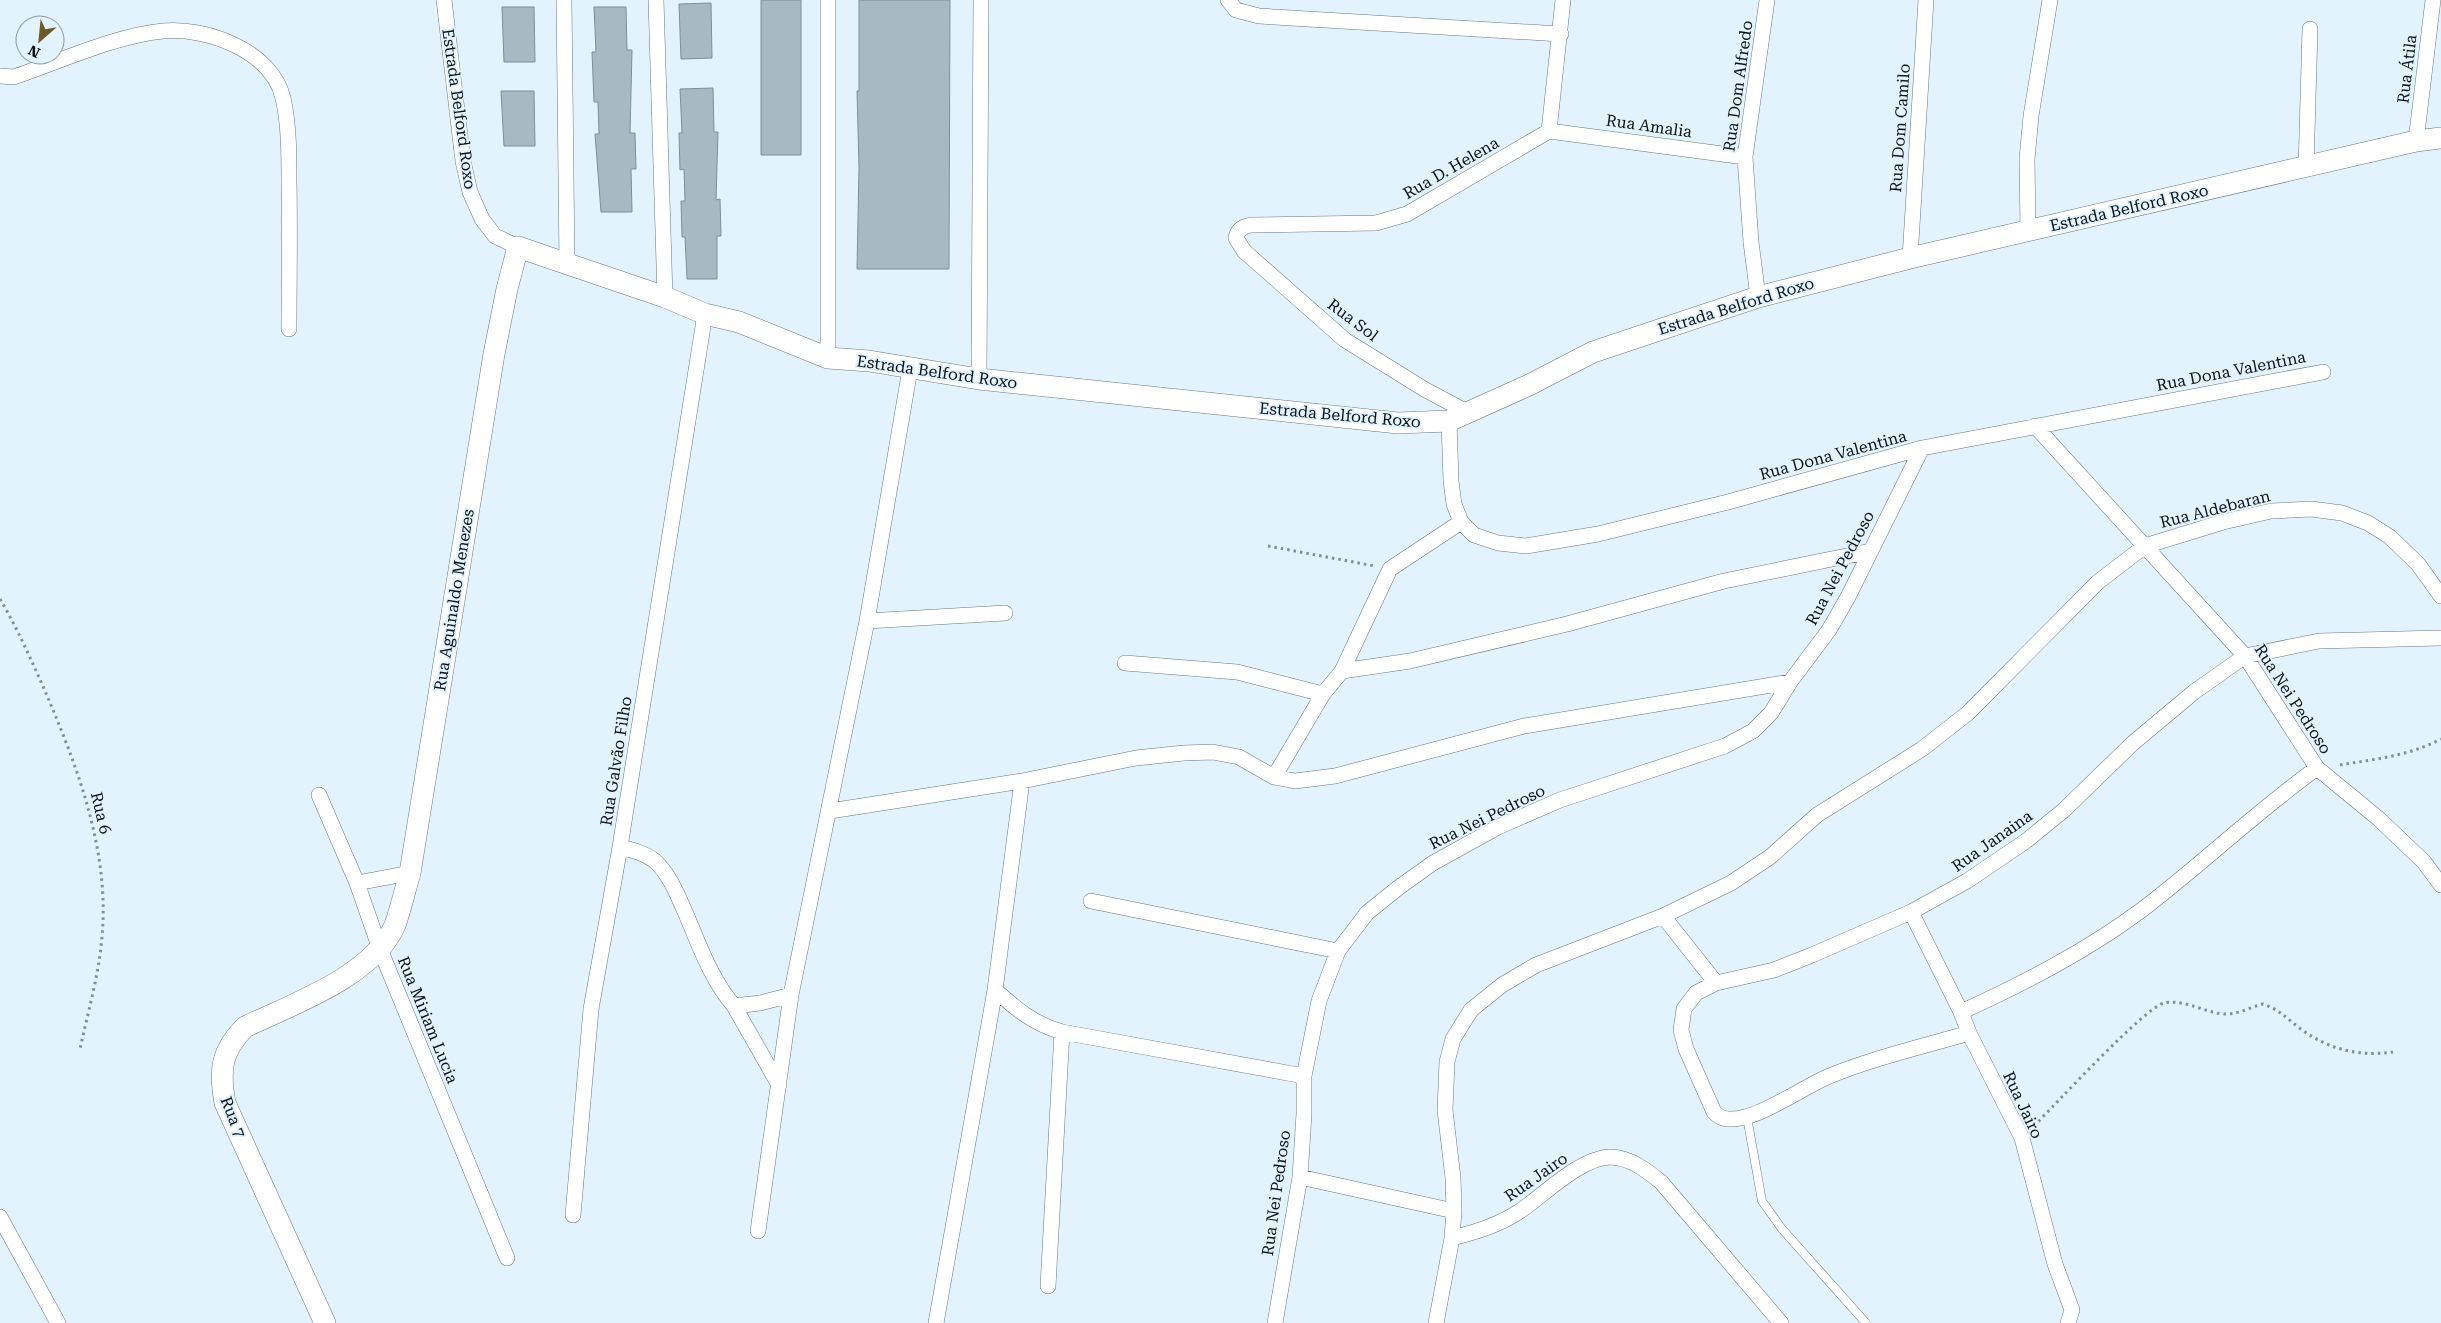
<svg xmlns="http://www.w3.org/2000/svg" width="2441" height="1323" font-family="'Roboto Serif',serif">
<rect width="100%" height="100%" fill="#e2f3fe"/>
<path fill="#a9b9c4" stroke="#7f8e98" d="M761,0H801V155H761Z
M859,0H950L949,269H857L859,168L857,91H859Z
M711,3L712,58L681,59L679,4Z
M502,7H534L535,62H504Z
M594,7H626L627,50H632L630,133H635L636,169H631L632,212H601L595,134H599L598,102H594L592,52H596Z
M713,88L714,132H718L716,200L720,199L721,236H717V279H687L685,237H682L681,201H685L684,169L680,170L679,133H682L680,89Z
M501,91H534L535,146H504Z"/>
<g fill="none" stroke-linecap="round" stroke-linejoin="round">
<g stroke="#697882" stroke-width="9">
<path id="lane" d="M1747,1117L1762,1201L1782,1229L1866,1323"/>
</g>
<g stroke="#697882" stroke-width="16">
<path id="street" d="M444,0L463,161L470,192L482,219L495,236L518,247
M564,0L567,263
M656,0L665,297
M828,0V358
M1228,0L1236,10L1259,16L1561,34
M0,76L14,77C61,61 114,36 163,31C207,27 272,51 283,98C289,124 289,155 289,181C290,231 289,280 289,329
M1549,131L1745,157
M2416,141L2433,0
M2306,168L2310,29
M2028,231L2027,159L2031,116L2050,0
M1910,258L1926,0
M1758,297L1751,242L1745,157L1767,0
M979,379L981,0
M1469,413L1424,389L1345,340L1244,251L1236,238C1238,229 1242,227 1251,225L1376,223L1407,214L1549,131L1563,0
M1449,421L1451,481L1454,504L1461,522L1474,535L1498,543L1526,546L1598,534L1728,502L1922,448L2323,372
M2035,426L2245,656L2317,768L2379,819L2424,862L2441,885
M867,621L1005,613
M1125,663L1237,672L1323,694L1342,671L1410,661L1567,624L1724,581L1871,551
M1342,671L1390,569L1461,522
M1274,777L1323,694
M1022,781L995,990C1016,1009 1034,1024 1062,1032L1304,1076
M319,795L357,883L380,949L507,1258
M830,811L1022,781L1136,758L1184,753L1213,752L1239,757L1274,777L1295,781L1335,776L1524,726L1790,682
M620,847C632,850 645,853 655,861C670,875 678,896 686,914C700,947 711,979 734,1006L760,1003L791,995
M357,883L410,873
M1091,901L1338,951
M1911,912L1961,1012L1969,1033L2022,1138L2055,1264L2072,1310L2068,1323
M1663,916L1716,983
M734,1006L779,1085
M1961,1012C2024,983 2087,951 2143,909C2202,864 2256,812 2317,768
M1969,1033C1921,1047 1873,1058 1827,1077C1803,1088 1769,1111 1745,1117C1733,1120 1722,1121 1714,1112L1686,1049L1681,1030L1684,1009L1696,993L1716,983L1774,970L1812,955L1911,912L1967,881L2026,841L2064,810L2133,743L2194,692L2245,656L2319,641L2441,638
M1300,1177L1454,1211
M573,1215L591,1009L620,847L705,314
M0,1217L58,1323
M758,1231L791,995L867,621L910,369
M1452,1238C1476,1232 1499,1225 1520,1211C1544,1195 1581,1157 1611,1157C1631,1158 1646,1170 1661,1182L1781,1323
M1048,1286L1062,1032
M936,1323L995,990
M1275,1323L1300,1177L1304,1114V1076L1319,1001L1338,951L1367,913L1398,888L1433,863L1498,827L1560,800L1725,746L1753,731L1771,713L1790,682L1829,630L1848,597L1922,448
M1436,1323L1452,1238L1454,1211L1453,1178L1445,1110L1447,1062L1453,1039L1471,1010L1502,985L1536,965L1663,916L1731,883L1770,857L1817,815L1922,749L1968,713L2098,582L2145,546L2223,522L2271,511L2311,509L2342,513L2368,523L2390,537L2418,564L2441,596"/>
</g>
<g stroke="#697882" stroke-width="22">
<path id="secondary" d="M325,1323L225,1103C219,1070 221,1051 245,1027C293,1004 373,976 395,925C401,908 405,890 410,873L494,354L507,289L518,247L665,297L705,314L739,322L828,358L869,361L979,379L1398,423L1449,421L1529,385L1593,352L1758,297L1910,258L2416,141L2441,138"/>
</g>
<path stroke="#838e96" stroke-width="3" stroke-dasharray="2.5 4" stroke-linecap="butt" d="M1268,546L1375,566
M0,599C16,626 29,655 42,684C76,763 110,849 102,937C99,974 88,1012 80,1049
M2340,765C2375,759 2409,756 2441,739
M2034,1126C2054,1106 2145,1007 2164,1003C2185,999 2203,1012 2223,1014C2238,1015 2250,1007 2263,1004C2281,1011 2284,1016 2298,1027C2327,1049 2358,1057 2393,1052"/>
<use href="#lane" stroke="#fff" stroke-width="8"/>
<use href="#street" stroke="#fff" stroke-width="15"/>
<use href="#secondary" stroke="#fff" stroke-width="21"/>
</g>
<g text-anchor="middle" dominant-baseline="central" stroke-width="4" stroke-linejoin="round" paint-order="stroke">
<g font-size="16" fill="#0d1216" stroke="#e2f3fe">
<text transform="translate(2407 69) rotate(-83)">Rua Átila</text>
<text transform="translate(1738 86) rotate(-82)">Rua Dom Alfredo</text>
<text transform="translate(459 109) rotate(82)">Estrada Belford Roxo</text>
<text transform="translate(1649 126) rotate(8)">Rua Amalia</text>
<text transform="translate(1900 128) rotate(-86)">Rua Dom Camilo</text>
<text transform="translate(1451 168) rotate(-30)">Rua D. Helena</text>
<text transform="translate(2129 208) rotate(-13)">Estrada Belford Roxo</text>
<text transform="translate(1736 306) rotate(-17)">Estrada Belford Roxo</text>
<text transform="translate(1353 320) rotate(37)">Rua Sol</text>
<text transform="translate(2231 371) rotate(-11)">Rua Dona Valentina</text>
<text transform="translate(937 372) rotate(8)">Estrada Belford Roxo</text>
<text transform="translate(1340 415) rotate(5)">Estrada Belford Roxo</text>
<text transform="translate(1833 455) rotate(-15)">Rua Dona Valentina</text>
<text transform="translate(2215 509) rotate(-14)">Rua Aldebaran</text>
<text transform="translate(1840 568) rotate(-62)">Rua Nei Pedroso</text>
<text transform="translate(454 600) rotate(-81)">Rua Aguinaldo Menezes</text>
<text transform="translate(2293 699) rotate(57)">Rua Nei Pedroso</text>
<text transform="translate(616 761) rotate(-81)">Rua Galvão Filho</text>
<text transform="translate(101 813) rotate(77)">Rua 6</text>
<text transform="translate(1487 817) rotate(-26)">Rua Nei Pedroso</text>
<text transform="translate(1992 841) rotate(-35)">Rua Janaina</text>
<text transform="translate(428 1020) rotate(68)">Rua Miriam Lucia</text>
<text transform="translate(2023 1105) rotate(65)">Rua Jairo</text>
<text transform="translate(233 1117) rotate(69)">Rua 7</text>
<text transform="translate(1536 1177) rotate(-35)">Rua Jairo</text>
<text transform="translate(1276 1193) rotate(-82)">Rua Nei Pedroso</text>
</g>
</g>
<g transform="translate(40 40) rotate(207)"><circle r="24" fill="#e2f3fe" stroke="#8d99a1"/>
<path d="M0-4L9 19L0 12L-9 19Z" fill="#6d5928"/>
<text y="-8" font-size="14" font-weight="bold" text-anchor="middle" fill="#0d1216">N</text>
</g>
</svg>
